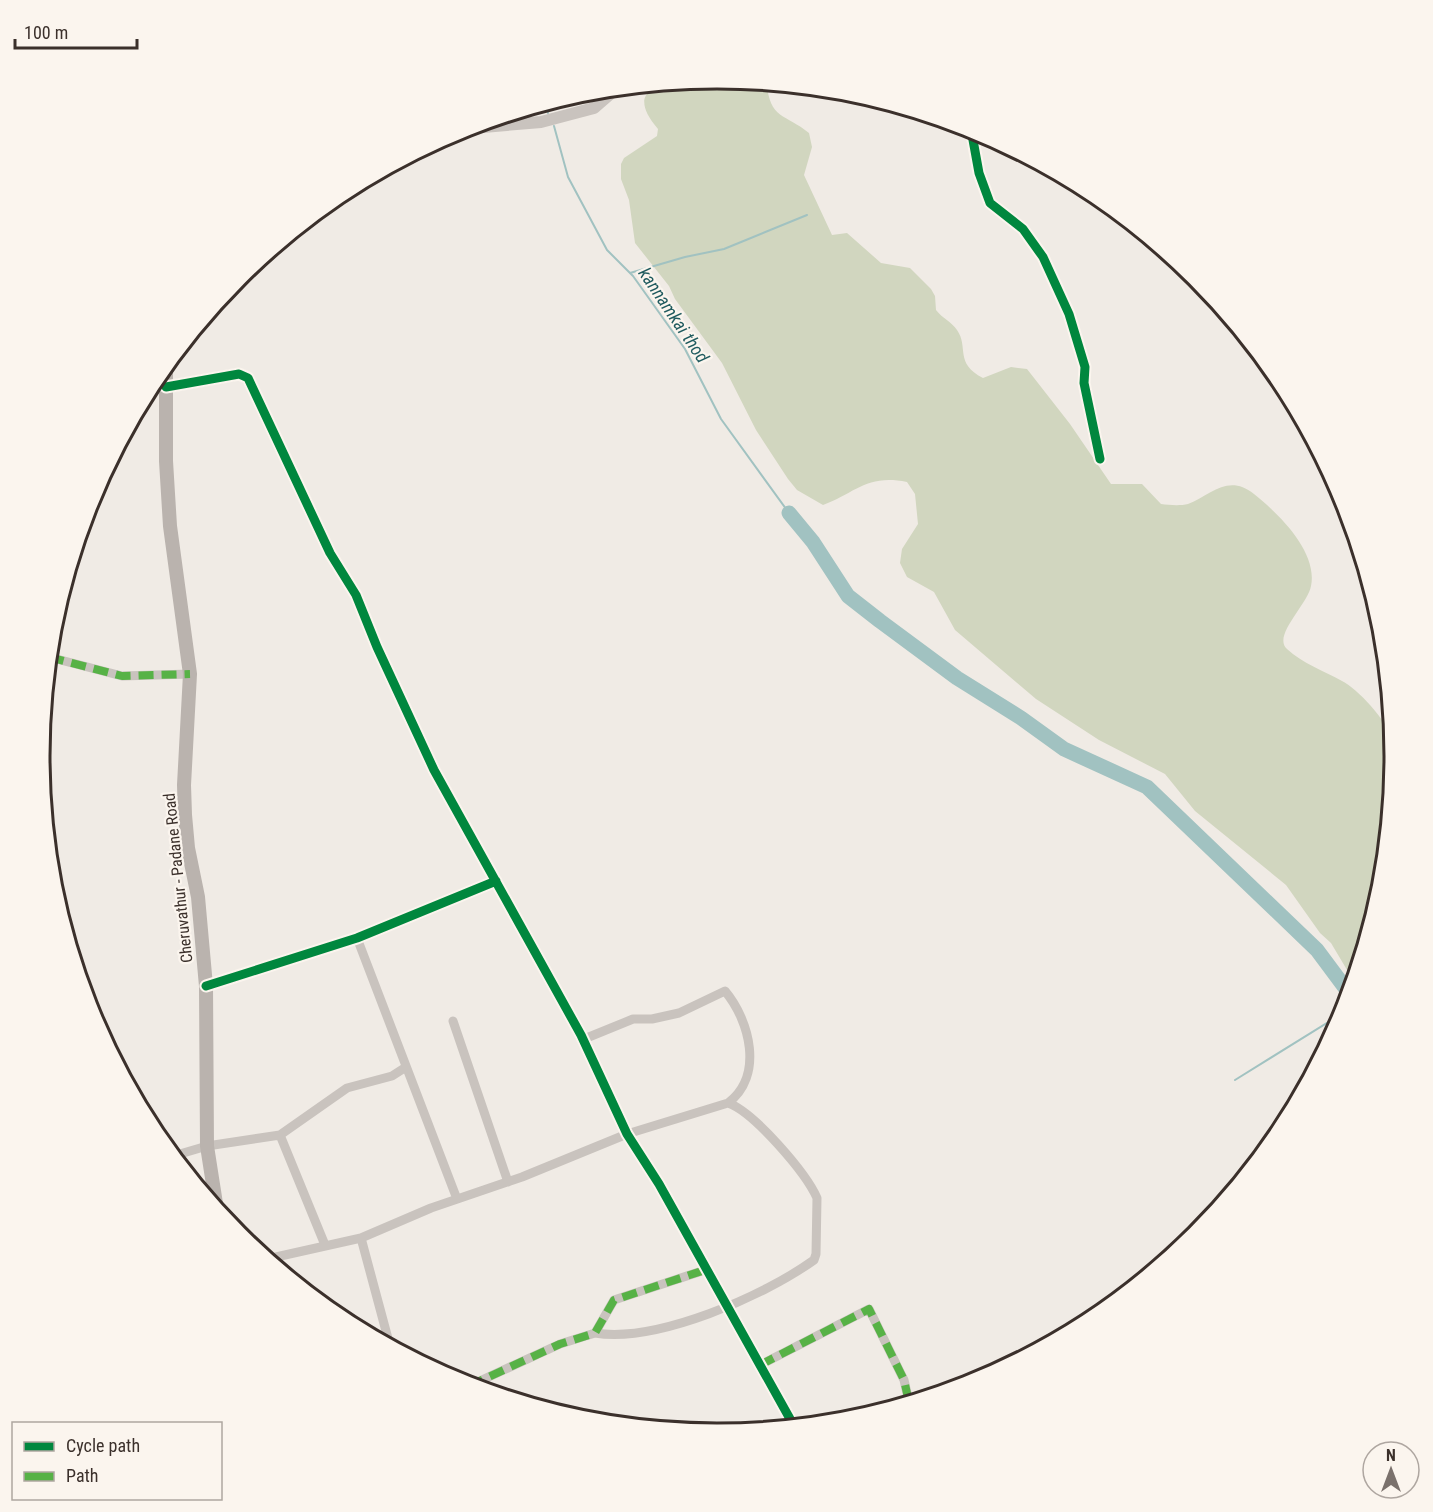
<svg xmlns="http://www.w3.org/2000/svg" width="1433" height="1512" font-family="'Roboto Condensed',sans-serif">
<rect width="100%" height="100%" fill="#f0ebe5"/>
<path fill="#d1d6bf" d="M717,79L767,83C769,119 786,114 809,133L812,147L804,175L832,235L847,233L881,263L910,268L931,289L935,296L936,310C942,318 952,322 957,330C969,347 954,363 983,378L1011,367L1027,369L1070,424L1111,484H1142L1161,504C1169,505 1180,506 1188,504C1211,495 1228,473 1254,494C1279,514 1318,552 1311,586C1308,604 1272,636 1287,649C1302,663 1324,671 1342,681C1358,689 1386,720 1392,738C1394,743 1393,751 1394,756L1381,889L1353,980L1331,943L1320,933L1286,885L1195,811L1165,774L1099,740L1036,699L955,630L934,592L907,577L900,563L902,549L918,524L915,494L907,482C866,474 856,493 823,505L797,490L788,479L756,430L722,363L675,299L669,286L635,243L629,200L621,179V164L624,158L657,136L658,129C615,79 684,82 717,79Z"/>
<g fill="none" stroke-linecap="round" stroke-linejoin="round">
<path stroke="#a1c2c1" stroke-width="2" d="M545,104L548,113
M554,126L568,177L607,250L633,276L685,349L721,419L789,513
M630,273L685,257L724,249L807,215
M1235,1080L1343,1013"/>
<path stroke="#a1c2c1" stroke-width="15" d="M789,513L813,542L848,596L880,621L957,678L1021,718L1064,749L1147,787L1317,950L1349,993"/>
<path stroke="#c9c3be" stroke-width="9" d="M971,129L979,173L990,203L1023,229L1043,257L1069,314L1085,367L1084,383L1100,459
M49,657L122,676L190,674
M357,938L457,1199
M206,986L357,938L496,881
M453,1021L508,1182
M1294,1100L1295,1103
M280,1135L347,1088L392,1076L406,1067
M173,1156L207,1146L280,1135L325,1245
M361,1238L390,1346
M267,1259L361,1238L431,1208L522,1177L627,1134L728,1103C764,1076 750,1021 725,991L679,1013L652,1019H633L584,1039
M595,1333C657,1343 764,1296 814,1260L816,1254L817,1198C806,1173 754,1112 728,1103
M760,1365L869,1309L904,1380L909,1402
M469,1386L560,1344L595,1333L614,1300L705,1270
M626,1423V1425"/>
<path stroke="#c9c3be" stroke-width="12" d="M460,129L541,122L594,108L617,88
M166,387L239,374L248,378L330,553L356,595L377,647L434,770L581,1035L627,1134L659,1184L794,1426"/>
<path stroke="#bab3ae" stroke-width="14" d="M166,363V461L170,526L190,674L184,785L185,815L188,848L198,897L206,986L207,1146L217,1210"/>
<path stroke="#57b246" stroke-width="8" stroke-dasharray="15 8" stroke-linecap="butt" d="M49,657L122,676L190,674
M760,1365L869,1309L904,1380L909,1402
M469,1386L560,1344L595,1333L614,1300L705,1270
M626,1423V1425"/>
<g stroke="#fbf5ee" stroke-width="13">
<path id="cycleway" d="M971,129L979,173L990,203L1023,229L1043,257L1069,314L1085,367L1084,383L1100,459
M166,387L239,374L248,378L330,553L356,595L377,647L434,770L581,1035L627,1134L659,1184L794,1426
M206,986L357,938L496,881"/>
</g>
<use href="#cycleway" stroke="#00873e" stroke-width="9"/>
</g>
<g text-anchor="middle" dominant-baseline="central" stroke-width="4.5" stroke-linejoin="round" paint-order="stroke">
<g font-size="16" fill="#3b302b" stroke="#fbf5ee">
<text transform="translate(178 878) rotate(-96)">Cheruvathur - Padane Road</text>
</g>
<g font-size="18" font-style="italic" fill="#1f5a5e" stroke="#fbf5ee">
<text transform="translate(674 315) rotate(56)">kannamkai thod</text>
</g>
</g>
<path d="M0 0H1433V1512H0ZM50 756a667 667 0 1 1 1334 0a667 667 0 1 1-1334 0Z" fill="#fbf5ee" fill-rule="evenodd"/>
<path fill="none" stroke="#3b302b" stroke-width="3" d="M50 756a667 667 0 1 1 1334 0a667 667 0 1 1-1334 0Z"/>
<rect x="12" y="1422" width="210" height="78" fill="#fbf5ee" stroke="#aea6a0" stroke-width="1.5"/>
<rect x="24" y="1442" width="30" height="9" fill="#00873e" stroke="#aea6a0" stroke-width="1.5"/>
<text x="66" y="1452" font-size="18" fill="#3b302b">Cycle path</text>
<rect x="24" y="1472" width="30" height="9" fill="#57b246" stroke="#aea6a0" stroke-width="1.5"/>
<text x="66" y="1482" font-size="18" fill="#3b302b">Path</text>
<g transform="translate(1391 1470)"><circle r="28" fill="#fbf5ee" stroke="#aea6a0" stroke-width="1.5"/>
<path d="M0-4.5L10 22L0 15L-10 22Z" fill="#7a716c"/>
<text y="-9" font-size="16" font-weight="bold" text-anchor="middle" fill="#3b302b">N</text>
</g>
<path d="M15 39v9h122v-9" fill="none" stroke="#3b302b" stroke-width="3"/>
<text x="24" y="39" font-size="18" fill="#3b302b" stroke="#fbf5ee" stroke-width="4.5" paint-order="stroke">100 m</text>
</svg>
